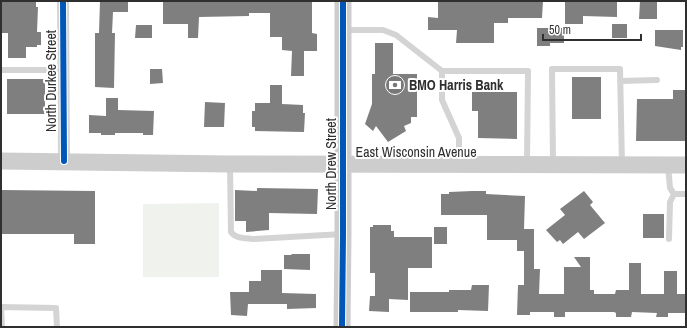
<svg xmlns="http://www.w3.org/2000/svg" width="687" height="328" font-family="'Archivo Narrow',sans-serif">
<rect width="100%" height="100%" fill="#fff"/>
<path fill="#f0f3ed" d="M219,203V277H143V204Z"/>
<path fill="#7f7f7f" d="M1,1H36V7H38L37,32H41V45H37V47H26V58H8V33H1Z
M100,1H128V12H113L112,33H115L114,88L95,87V33H99Z
M163,1H312V33L317,34V51H304V76H291L292,51L282,50V37H270V13H249V16L199,17L198,38H188V24H163Z
M438,1H543L542,18H508V23H494V43H456L457,30H428V17L438,18Z
M565,1H617V17L583,16V24H565Z
M640,1H657V19H639Z
M612,24H627V38H612Z
M136,25H152V38H135Z
M537,28H564V43H550V46H537Z
M655,30H683V47H681V50L655,46Z
M375,43H393V74H417V117H411V123L404,126L406,131L388,142L376,126L373,131L365,124L372,104V74H375Z
M150,69H162L163,83L150,84Z
M572,77H601V119H572Z
M7,79H45V114H7Z
M270,85H282V104L303,105V113H305L304,132L255,131V127H252V111H255V103H270Z
M673,90H686V141H636L637,99H673Z
M472,92H517V139L478,138V111H472Z
M106,98H118V110L154,111L153,135H143V133H115V135H101V133H89V115L106,116Z
M205,102L225,103L224,127H204Z
M257,188L318,189L317,214L269,213V230L246,232V221H235V190L257,191Z
M1,190L95,191V244H74V234H1Z
M472,191H486V194L525,196L524,229H534V269H540L539,294H564V267H581L574,257H590V290H594V294H615L616,290H629V263H641V294H664V271H677V294H686V313H668V317H656L657,313L632,312L631,317H616V313L614,312H565V317H554V312H530V315H517L518,285H524V251H517V240H487V215H441V194H449V192Z
M584,191L593,202L590,205L605,223L584,239L578,232L563,244L560,240L557,242L546,230L565,215L560,209Z
M643,214H664V238H643Z
M373,225H391V231H394V237H432V268H408V300L389,299V312L369,311L370,296H375V273H370V227H373Z
M434,227H447V244H434Z
M292,254H310V270L284,269V255H291Z
M261,270H282V293L316,294V308L287,309V304H248L247,316L231,315L230,292H249V281H261Z
M472,285H489L488,311L458,310V312H410V292H449V290H471Z"/>
<g fill="none" stroke-linecap="round" stroke-linejoin="round">
<path stroke="#d4d4d4" stroke-width="6" d="M344,30H383L396,35L442,71V100L459,138V163
M1,70H64
M442,71H528L527,163
M620,81L657,80
M553,163L552,69H620L622,165
M230,165L231,232C236,239 245,238 253,239L343,234
M668,165L670,188L674,194
M674,194H686
M669,239L670,202L674,194
M2,327L1,307L56,308L57,327"/>
<path stroke="#d4d4d4" stroke-width="12" d="M63,1L64,161"/>
<path stroke="#cdcdcd" stroke-width="17" d="M1,161L230,164L686,165
M342,327L343,234V1"/>
<g stroke="#fff" stroke-width="8">
<path id="cycleway" d="M63,1L64,161
M342,327L343,234V1"/>
</g>
<use href="#cycleway" stroke="#0057b8" stroke-width="6"/>
</g>
<defs>
<g id="bank-disc" transform="scale(1)"><circle r="9.5" fill="#787878" stroke="#fff"/><path d="M-6-4H6V4H-6ZM0-2.3a2.3 2.3 0 1 0 0 4.6a2.3 2.3 0 1 0 0-4.6Z" fill="#fff"/></g>
</defs>
<g fill-rule="evenodd">
<use href="#bank-disc" x="395" y="85"/>
</g>
<g text-anchor="middle" dominant-baseline="central" stroke-width="4" stroke-linejoin="round" paint-order="stroke">
<g font-size="14" fill="#2f2f2f" stroke="#fff">
<text transform="translate(51 81) rotate(-90)">North Durkee Street</text>
<text x="416" y="152">East Wisconsin Avenue</text>
<text transform="translate(331 164) rotate(-90)">North Drew Street</text>
</g>
<g font-size="14" font-weight="bold" fill="#2f2f2f" stroke="#fff" text-anchor="start">
<text x="409" y="85">BMO Harris Bank</text>
</g>
</g>
<rect width="687" height="328" fill="none" stroke="#2f2f2f" stroke-width="4"/>
<path d="M543 34v6h98v-6" fill="none" stroke="#2f2f2f" stroke-width="2"/>
<text x="549" y="34" font-size="12" fill="#2f2f2f" stroke="#ffffff" stroke-width="3" paint-order="stroke">50 m</text>
</svg>
